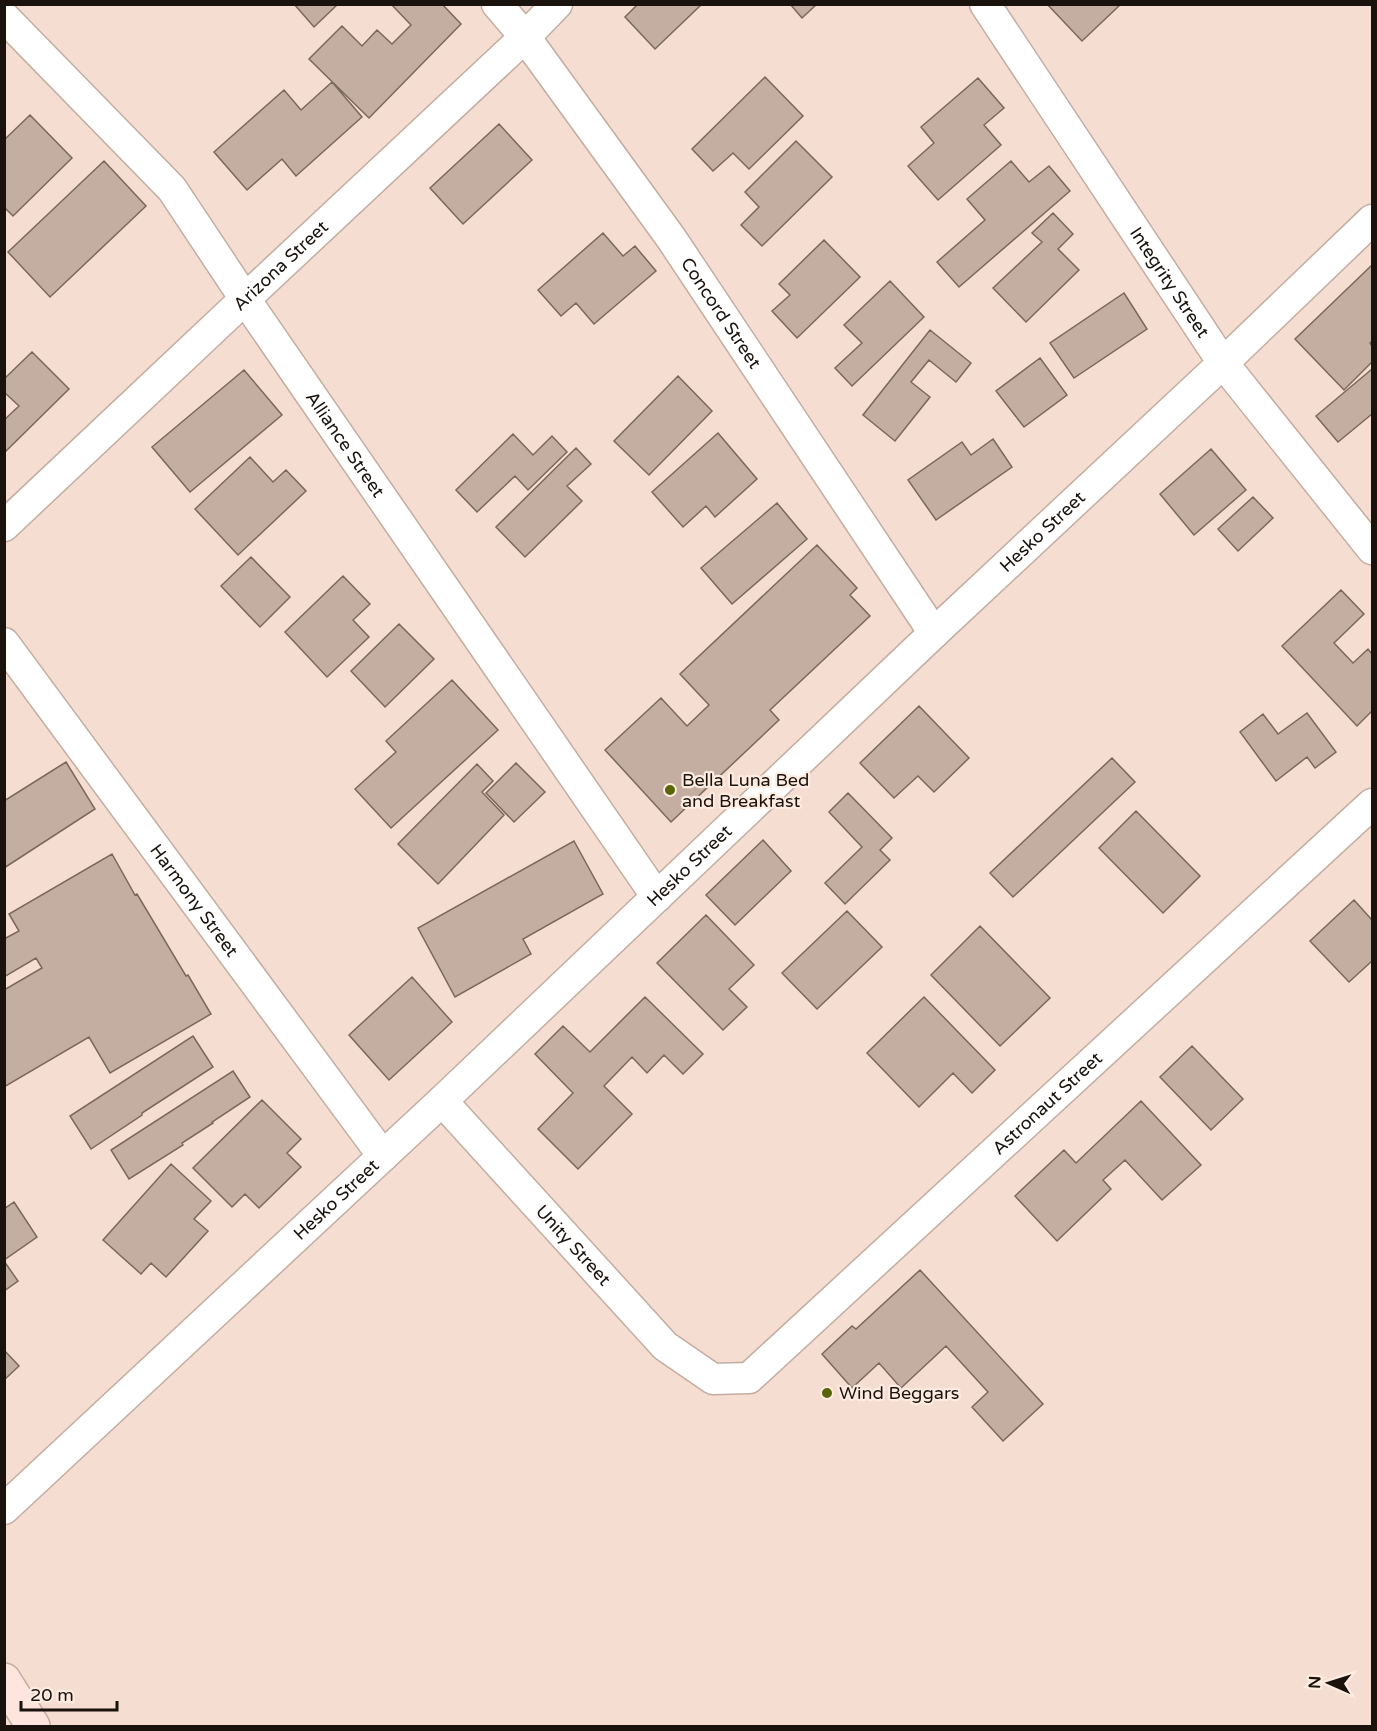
<svg xmlns="http://www.w3.org/2000/svg" width="1377" height="1731" font-family="'Varela Round',sans-serif">
<rect width="100%" height="100%" fill="#f5ddd1"/>
<path fill="#c4aea2" stroke="#7b675b" stroke-width="1.5" d="M294,4H338L314,27Z
M391,4H442L461,24L369,118L309,59L342,26L362,46L377,30L392,44L411,25Z
M638,4H702L655,49L625,17Z
M790,4H817L802,18Z
M1047,4H1121L1082,41Z
M765,77L803,116L749,169L733,153L713,171L692,149Z
M978,78L1004,108L984,125L1001,145L938,200L908,166L934,143L921,127Z
M332,82L362,117L296,176L282,159L247,190L214,152L284,90L301,110Z
M30,115L72,158L13,216L4,207V140Z
M499,124L532,160L463,224L430,188Z
M796,141L832,177L762,246L741,225L759,207L745,192Z
M104,161L146,206L50,297L8,252Z
M1011,161L1029,182L1049,166L1070,191L959,287L937,262L985,220L967,199Z
M1053,213L1073,234L1058,249L1079,270L1026,322L993,288L1042,242L1032,233Z
M603,233L623,256L635,246L656,271L594,324L576,303L561,316L538,290Z
M824,240L860,277L797,338L772,311L790,295L779,284Z
M1372,265V341L1370,343L1372,346V362L1344,390L1295,339Z
M890,281L924,317L852,386L835,368L862,343L844,325Z
M1124,293L1147,329L1074,378L1050,343Z
M930,330L971,363L956,382L929,360L911,382L930,397L895,441L863,415Z
M32,352L69,389L4,453V420L19,406L4,392V379Z
M1040,358L1067,395L1024,427L996,391Z
M1372,369V414L1338,442L1316,416Z
M244,370L282,415L190,492L152,447Z
M678,376L712,411L649,475L614,441Z
M718,433L757,479L715,517L706,506L683,527L652,492Z
M513,434L533,455L552,436L567,452L528,490L515,476L477,512L456,490Z
M993,439L1012,467L936,520L908,480L962,442L971,455Z
M576,448L591,464L567,486L582,501L525,557L496,527Z
M1211,449L1246,490L1194,535L1160,494Z
M250,457L273,482L286,470L306,491L238,555L195,509Z
M1253,497L1273,518L1238,551L1218,529Z
M777,503L807,539L732,604L701,568Z
M817,545L857,588L850,595L870,616L770,710L779,720L671,822L605,750L661,698L687,726L709,705L680,674Z
M251,557L290,597L260,627L221,586Z
M343,576L370,604L353,620L369,637L327,677L285,632Z
M1341,590L1364,614L1334,643L1353,663L1368,649L1372,654V711L1357,726L1282,646Z
M399,624L434,659L385,707L351,671Z
M452,680L498,730L391,828L355,789L396,752L386,741Z
M919,706L969,758L934,792L918,776L894,798L860,763Z
M1307,713L1336,752L1315,768L1307,757L1276,781L1240,732L1263,714L1278,734Z
M1112,758L1135,782L1013,897L990,873Z
M66,762L95,809L4,868V801Z
M516,763L545,792L514,822L486,793Z
M477,764L493,781L482,792L504,815L438,884L398,844Z
M848,793L892,838L880,850L890,860L845,904L825,883L862,847L829,812Z
M1136,811L1200,876L1163,913L1099,848Z
M763,840L791,871L735,925L706,895Z
M574,841L603,894L523,939L531,954L455,997L418,928Z
M112,854L135,895L137,894L186,976L188,975L211,1014L110,1073L89,1037L4,1087V990L42,968L36,958L4,977V939L19,931L9,914Z
M1354,900L1372,920V961L1349,982L1310,941Z
M847,911L882,947L817,1009L782,973Z
M706,915L754,965L729,989L747,1007L723,1030L657,963Z
M980,926L1050,998L1000,1046L931,975Z
M412,977L452,1022L389,1080L349,1035Z
M645,997L703,1054L683,1074L664,1055L647,1073L632,1057L604,1086L632,1114L578,1169L538,1129L573,1093L535,1054L563,1026L590,1052Z
M924,997L995,1070L972,1093L953,1073L919,1107L867,1053Z
M193,1036L213,1067L142,1113V1115L91,1149L70,1116Z
M1192,1046L1243,1099L1211,1130L1160,1077Z
M233,1071L250,1097L212,1122L213,1123L182,1143L183,1145L129,1179L111,1150Z
M262,1100L301,1139L287,1153L301,1167L259,1208L245,1194L232,1207L193,1168Z
M1141,1101L1201,1165L1162,1200L1125,1160L1103,1180L1111,1189L1057,1241L1015,1196L1064,1150L1076,1163Z
M171,1164L211,1201L194,1219L208,1231L166,1277L151,1263L141,1274L103,1240Z
M14,1202L37,1237L4,1260V1209Z
M4,1261L18,1281L4,1291Z
M920,1270L1043,1404L1003,1441L972,1407L988,1392L946,1346L901,1388L879,1363L852,1388L822,1354L852,1326L856,1329Z
M4,1350L19,1366L4,1380Z"/>
<g fill="none" stroke-linecap="round" stroke-linejoin="round">
<g stroke="#c3ada1" stroke-width="33">
<g id="street">
<path id="s1" d="M497,4L525,37L671,238L934,633"/>
<path id="s2" d="M985,4L1223,363L1372,549"/>
<path id="s3" d="M4,17L172,189L245,299L657,897"/>
<path id="s4" d="M4,526L245,299L525,37L557,4"/>
<path id="s5" d="M4,643L383,1156"/>
<path id="s6" d="M442,1101L665,1346L713,1379L749,1378L1372,804"/>
<path id="s7" d="M4,1509L442,1101L934,633L1223,363L1372,220"/>
</g>
</g>
<g stroke="#c3ada1" stroke-width="36">
<path id="secondary" d="M4,1680L33,1726"/>
</g>
<use href="#street" stroke="#fff" stroke-width="30"/>
<use href="#secondary" stroke="#fee5dd" stroke-width="33"/>
</g>
<g fill="#586509" stroke="#ffece1" stroke-width="2">
<circle cx="670" cy="790" r="6"/>
<circle cx="827" cy="1393" r="6"/>
</g>
<g text-anchor="middle" dominant-baseline="central" stroke-width="4.5" stroke-linejoin="round" paint-order="stroke">
<g font-size="18" fill="#19120d" stroke="#ffece1">
<text stroke="none"><textPath href="#s4" startOffset="380">Arizona Street</textPath></text>
<text stroke="none"><textPath href="#s2" startOffset="334">Integrity Street</textPath></text>
<text stroke="none"><textPath href="#s1" startOffset="382">Concord Street</textPath></text>
<text stroke="none"><textPath href="#s3" startOffset="549">Alliance Street</textPath></text>
<text stroke="none"><textPath href="#s7" startOffset="1426">Hesko Street</textPath></text>
<text stroke="none"><textPath href="#s7" startOffset="940">Hesko Street</textPath></text>
<text stroke="none"><textPath href="#s5" startOffset="320">Harmony Street</textPath></text>
<text stroke="none"><textPath href="#s6" startOffset="831">Astronaut Street</textPath></text>
<text stroke="none"><textPath href="#s7" startOffset="454">Hesko Street</textPath></text>
<text stroke="none"><textPath href="#s6" startOffset="195">Unity Street</textPath></text>
</g>
<g font-size="18" fill="#19120d" stroke="#ffece1" text-anchor="start">
<text x="682" y="780">Bella Luna Bed<tspan x="682" dy="21">and Breakfast</tspan></text>
<text x="839" y="1393">Wind Beggars</text>
</g>
</g>
<rect width="1377" height="1731" fill="none" stroke="#19120d" stroke-width="12"/>
<g transform="translate(1329 1683) rotate(273)" stroke="#ffece1" stroke-width="4.5" paint-order="stroke">
<path d="M0-4.5L10 22L0 15L-10 22Z" fill="#19120d"/>
<text y="-9" font-size="16" font-weight="bold" text-anchor="middle" fill="#19120d">N</text>
</g>
<path d="M21 1701v9h96v-9" fill="none" stroke="#19120d" stroke-width="3"/>
<text x="30" y="1701" font-size="18" fill="#19120d" stroke="#ffece1" stroke-width="4.5" paint-order="stroke">20 m</text>
</svg>
